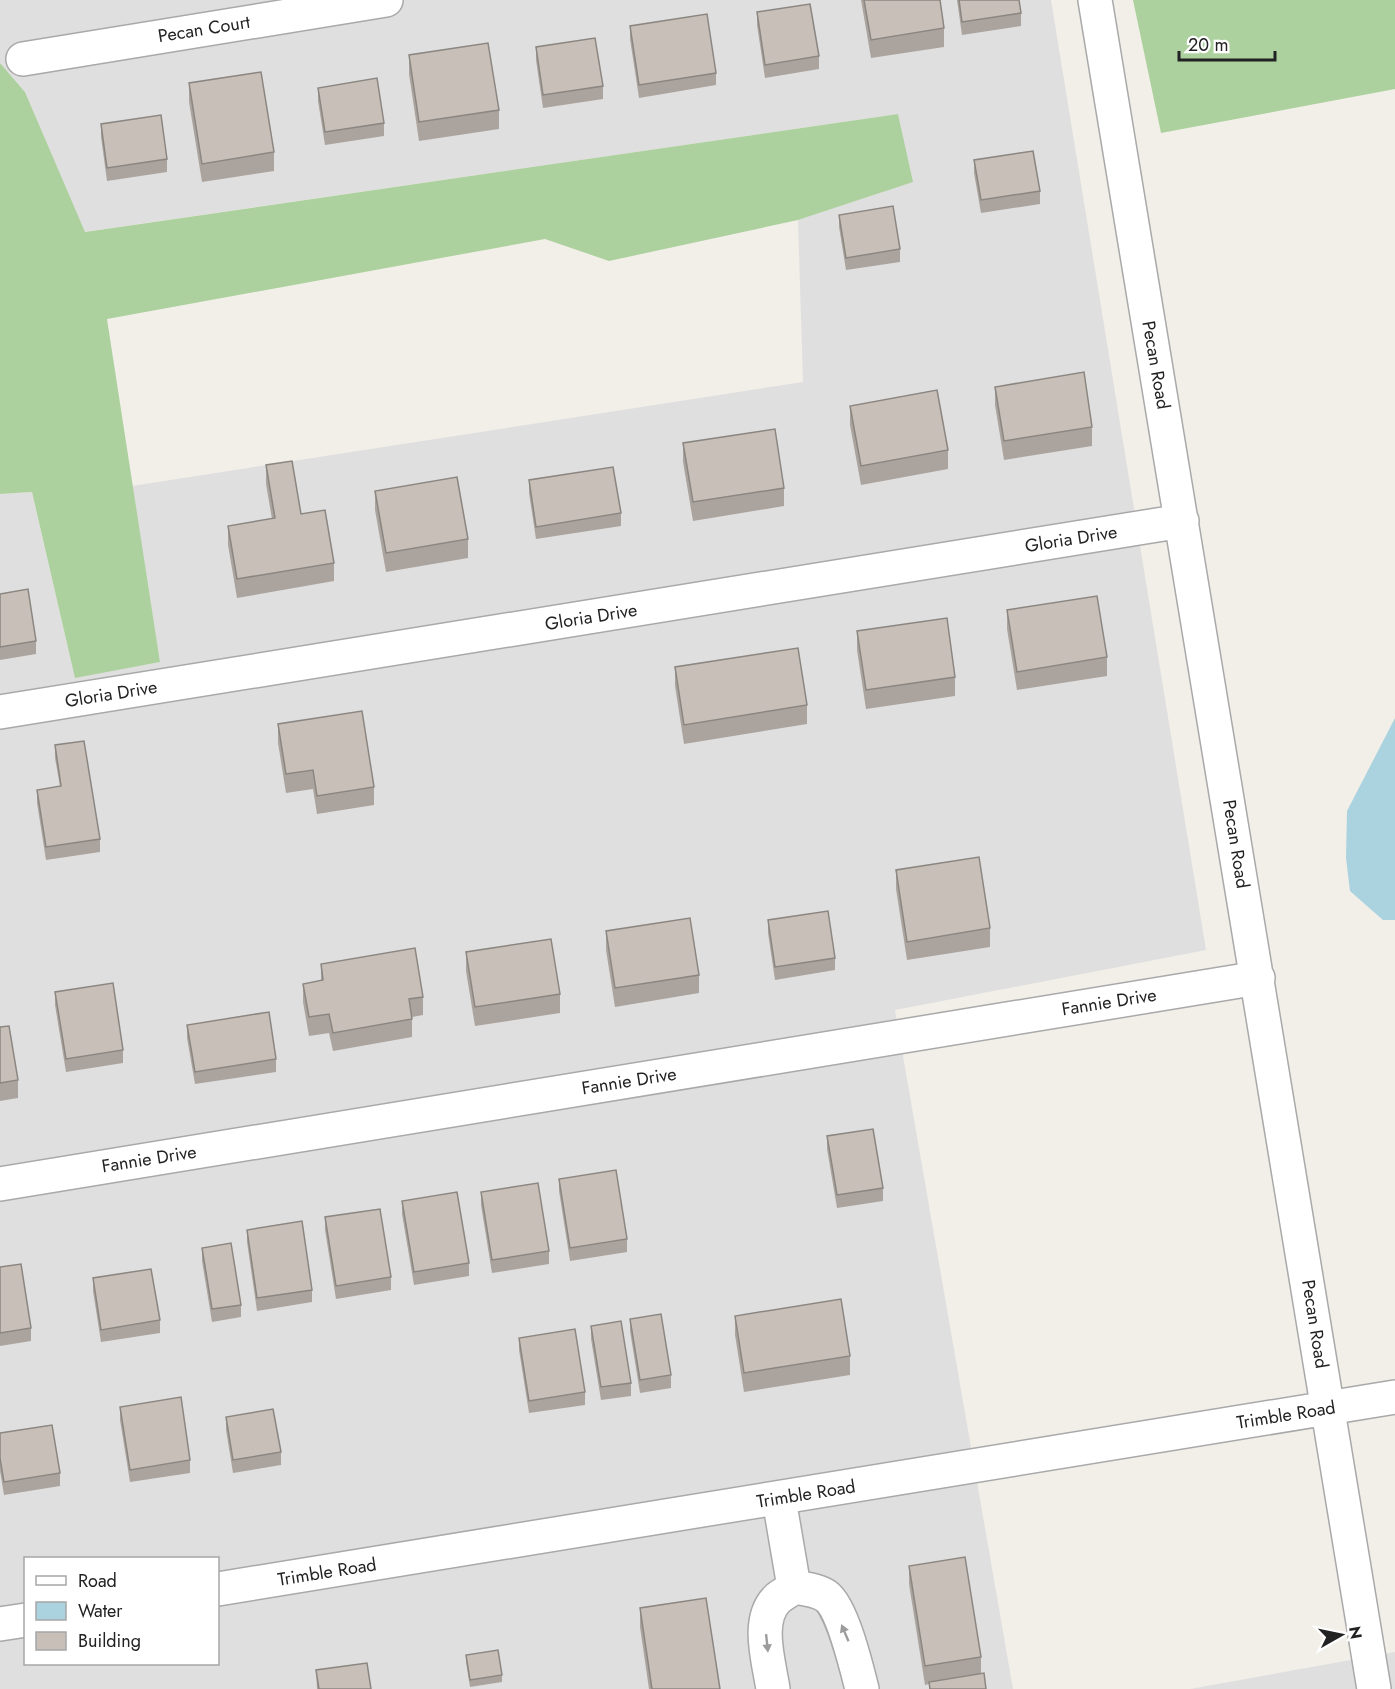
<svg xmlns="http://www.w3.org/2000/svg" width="1395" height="1689" font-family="Jost,sans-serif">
<rect width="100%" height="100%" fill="#f2efe9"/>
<path fill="#e0dfdf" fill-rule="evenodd" d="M0,0H1051L1206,950L895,1010L1013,1689H0V494L32,492L75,677L160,662L132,486L803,382L798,220L912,182L898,114L84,232L25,92L0,63ZM26,1558H218V1664H26Z
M1395,1652V1689H1190Z"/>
<path fill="#add19e" d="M1133,0H1395V89L1161,133Z
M0,63L25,92L85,232L898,114L913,182L798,220L609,261L545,239L107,319L160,662L75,678L32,492L0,494Z"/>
<path fill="#aad3df" d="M1395,718V920H1383L1350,891L1346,858L1347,811Z"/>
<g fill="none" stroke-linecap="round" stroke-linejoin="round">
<g stroke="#a9a9a9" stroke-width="36">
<path id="minor" d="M1095,0L1374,1689
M23,59L386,0
M0,712L1182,521
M0,1184L1258,978
M779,1499L794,1587
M218,1589L1395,1397
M0,1624L26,1620
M773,1689C769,1662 755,1619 778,1598C783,1594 789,1591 794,1587C805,1589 817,1590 826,1596C842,1607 857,1669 862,1689"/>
</g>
<use href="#minor" stroke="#fff" stroke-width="33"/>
</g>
<path fill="#aba49e" d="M861,0H940L944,28V47L871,58Z
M957,0H1019L1021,13V26L962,35Z
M757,12L819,56V69L765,78L757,25Z
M630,26L716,73V85L639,98L630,39Z
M536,47L603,86V99L543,108L536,60Z
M409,55L499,110V129L419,141L409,74Z
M189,83L274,152V171L202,182L189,102Z
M318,88L384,123V136L325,145L318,101Z
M101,124L167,159V172L107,181L101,137Z
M974,160L1040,191V204L981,213L974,173Z
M839,215L900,249V262L846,270L839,227Z
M995,387L1092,427V446L1004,460L995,405Z
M850,406L948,450V469L861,485L850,425Z
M683,443L784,488V506L693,521L683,462Z
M266,465L334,563V581L237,598L228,545V526L272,519L266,484Z
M529,480L621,513V526L536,539L529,493Z
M375,491L468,539V558L386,572L375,510Z
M0,594L36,641V654L0,660Z
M1007,610L1107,657V676L1017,690L1007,629Z
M857,631L955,677V696L866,709L857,650Z
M675,667L807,705V724L684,744L675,686Z
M278,724L374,787V805L317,814L313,789L286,793L278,743Z
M55,745L100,839V852L46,860L37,803V790L60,786L55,758Z
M896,870L990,928V947L907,960L896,889Z
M768,920L835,958V970L775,980L768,933Z
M606,931L699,975V993L615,1007L606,950Z
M466,952L560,994V1013L475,1026L466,971Z
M321,964L423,997V1015L412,1017V1037L333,1051L329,1033L309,1036L303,1002V984L321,981Z
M55,992L123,1050V1063L66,1072L55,1005Z
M187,1025L276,1059V1072L195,1084L187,1038Z
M0,1027L18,1080V1098L0,1101Z
M827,1136L883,1188V1201L837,1208L827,1149Z
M559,1179L627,1239V1252L570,1261L559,1191Z
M481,1192L549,1251V1264L492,1273L481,1205Z
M402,1201L469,1263V1276L414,1285L402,1214Z
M325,1217L391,1277V1290L336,1299L325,1230Z
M247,1230L312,1290V1302L257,1311L247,1242Z
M202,1248L241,1305V1317L212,1322L202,1261Z
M0,1267L31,1328V1341L0,1346Z
M93,1278L160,1320V1333L101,1342L93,1291Z
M735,1316L850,1356V1375L744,1392L735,1335Z
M630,1319L671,1375V1388L640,1393L630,1331Z
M591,1326L631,1383V1396L601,1400L591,1339Z
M519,1338L585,1392V1405L529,1413L519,1350Z
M120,1407L190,1460V1473L130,1482L120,1420Z
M226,1417L281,1452V1465L233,1473L226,1430Z
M0,1433L60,1473V1486L4,1495L0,1471Z
M909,1566L981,1657V1673L986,1689H929V1684L925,1685L909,1584Z
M640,1608L720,1689H649L640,1627Z
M466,1655L502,1675V1682L470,1687L466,1662Z
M316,1670L371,1689H317Z"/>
<path fill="#c7bfb8" stroke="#8b8681" stroke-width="1.5" d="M864,0H940L944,28L871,40Z
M959,0H1019L1021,13L962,22Z
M810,4L819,56L765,65L757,12Z
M707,14L716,73L639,85L630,26Z
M595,38L603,86L543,95L536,47Z
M488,43L499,110L419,122L409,55Z
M261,72L274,152L202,164L189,83Z
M377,78L384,123L325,132L318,88Z
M161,115L167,159L107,168L101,124Z
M1033,151L1040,191L981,200L974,160Z
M893,206L900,249L846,258L839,215Z
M1084,372L1092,427L1004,441L995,387Z
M937,390L948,450L861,466L850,406Z
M775,429L784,488L693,502L683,443Z
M292,461L301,514L325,510L334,563L237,579L228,526L275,518L266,465Z
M613,467L621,513L536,527L529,480Z
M457,477L468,539L386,553L375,491Z
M28,589L36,641L0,647V594Z
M1097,596L1107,657L1017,672L1007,610Z
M947,618L955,677L866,690L857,631Z
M798,648L807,705L684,725L675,667Z
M362,711L374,787L317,796L313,770L286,774L278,724Z
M84,741L100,839L46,847L37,790L61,786L55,745Z
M979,857L990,928L907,942L896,870Z
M828,911L835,958L775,967L768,920Z
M690,918L699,975L615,988L606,931Z
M551,939L560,994L475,1007L466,952Z
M415,948L423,997L409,999L412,1019L333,1033L329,1014L309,1017L303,984L323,980L321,964Z
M113,983L123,1050L66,1059L55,992Z
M269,1012L276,1059L195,1072L187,1025Z
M9,1026L18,1080L0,1083V1027Z
M873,1129L883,1188L837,1195L827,1136Z
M616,1170L627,1239L570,1248L559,1179Z
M538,1183L549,1251L492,1260L481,1192Z
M457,1192L469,1263L414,1272L402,1201Z
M380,1209L391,1277L336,1286L325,1217Z
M302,1221L312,1290L257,1298L247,1230Z
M231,1243L241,1305L212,1309L202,1248Z
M21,1264L31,1328L0,1333V1267Z
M151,1269L160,1320L101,1330L93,1278Z
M841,1299L850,1356L744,1373L735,1316Z
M661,1314L671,1375L640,1380L630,1319Z
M621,1321L631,1383L601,1387L591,1326Z
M575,1329L585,1392L529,1401L519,1338Z
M181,1397L190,1460L130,1470L120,1407Z
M273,1409L281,1452L233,1460L226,1417Z
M52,1425L60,1473L4,1482L0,1458V1433Z
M965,1557L981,1657L925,1666L909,1566Z
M706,1598L720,1689H652L640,1608Z
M498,1650L502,1675L470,1680L466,1655Z
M367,1663L371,1689H319L316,1670Z
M984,1673L986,1689H930L929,1682Z"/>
<defs><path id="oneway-solid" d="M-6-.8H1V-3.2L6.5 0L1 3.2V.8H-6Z" transform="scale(1.5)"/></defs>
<g fill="#9c9c9c">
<use href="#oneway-solid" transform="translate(845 1633) rotate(-113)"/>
<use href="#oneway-solid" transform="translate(767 1643) rotate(84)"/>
</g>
<g text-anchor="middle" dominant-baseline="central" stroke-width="4.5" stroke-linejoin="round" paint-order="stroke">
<g font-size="18" fill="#222" stroke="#fff">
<text transform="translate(204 29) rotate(-9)">Pecan Court</text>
<text transform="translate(1156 365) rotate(80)">Pecan Road</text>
<text transform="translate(1071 539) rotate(-9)">Gloria Drive</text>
<text transform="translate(591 617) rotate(-9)">Gloria Drive</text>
<text transform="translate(111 694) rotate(-9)">Gloria Drive</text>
<text transform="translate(1236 844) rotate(81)">Pecan Road</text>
<text transform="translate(1109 1002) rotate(-9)">Fannie Drive</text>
<text transform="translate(629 1081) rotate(-9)">Fannie Drive</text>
<text transform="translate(149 1159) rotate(-9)">Fannie Drive</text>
<text transform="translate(1315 1324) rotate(81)">Pecan Road</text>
<text transform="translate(1286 1415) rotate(-9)">Trimble Road</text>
<text transform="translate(806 1494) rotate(-9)">Trimble Road</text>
<text transform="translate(327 1572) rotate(-9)">Trimble Road</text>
</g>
</g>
<rect x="24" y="1557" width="195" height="108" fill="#ffffff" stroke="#a7a7a7" stroke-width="1.5"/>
<rect x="36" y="1576" width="30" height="9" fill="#ffffff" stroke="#a7a7a7" stroke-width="1.5"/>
<text x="78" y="1587" font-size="18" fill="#222222">Road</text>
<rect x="36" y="1602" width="30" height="18" fill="#aad3df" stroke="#a7a7a7" stroke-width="1.5"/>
<text x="78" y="1617" font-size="18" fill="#222222">Water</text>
<rect x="36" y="1632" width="30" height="18" fill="#c7bfb8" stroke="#a7a7a7" stroke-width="1.5"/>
<text x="78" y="1647" font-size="18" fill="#222222">Building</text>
<g transform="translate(1341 1635) rotate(81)" stroke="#ffffff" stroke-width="4.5" paint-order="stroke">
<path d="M0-4.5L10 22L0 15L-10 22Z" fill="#222222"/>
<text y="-9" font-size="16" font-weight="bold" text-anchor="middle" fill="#222222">N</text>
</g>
<path d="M1179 51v9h96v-9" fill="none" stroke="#222222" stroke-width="3"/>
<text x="1188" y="51" font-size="18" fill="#222222" stroke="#ffffff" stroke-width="4.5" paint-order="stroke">20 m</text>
</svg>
